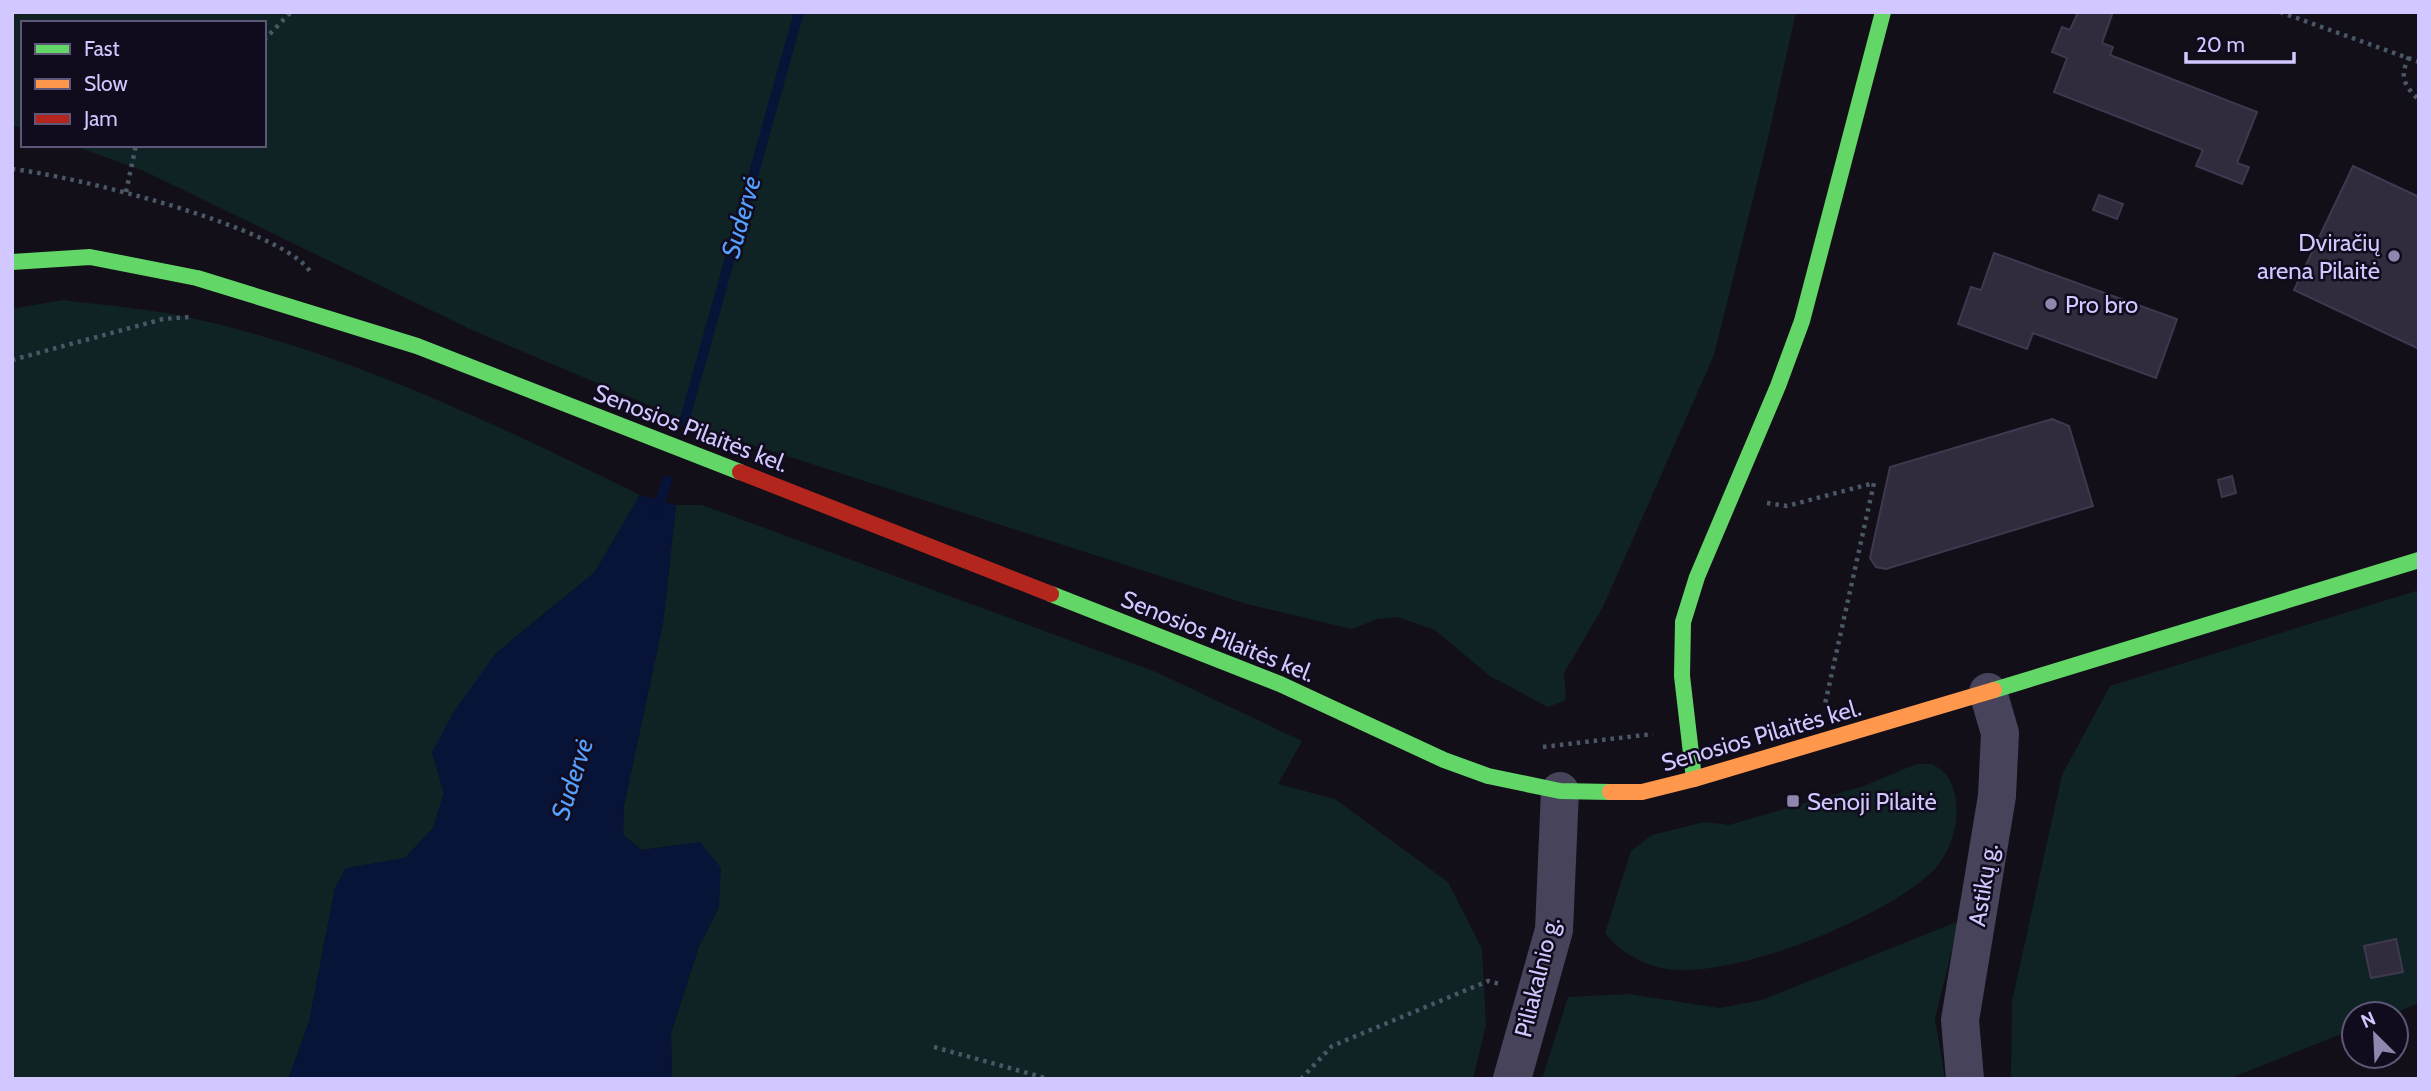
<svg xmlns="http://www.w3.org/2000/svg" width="2431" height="1091" font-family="Cabin,sans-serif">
<rect width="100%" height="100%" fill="#120f19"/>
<path fill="#0f2325" d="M12,12H1796L1765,151L1714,355L1603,607L1564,673L1566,700L1548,707L1490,676L1435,630L1398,617L1377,619L1352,629L1247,604L712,432L472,330L144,171L72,145H264V23H23V128L12,125Z
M63,300C108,306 156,309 200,320C354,355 499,426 640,495L595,572L495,654L432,752L444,793L433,828L405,858L346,869L335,888L309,1022L288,1079H12V309Z
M676,505H702L1156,672L1302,741L1278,784L1335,799L1448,882L1482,949L1486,1025L1473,1079H672L671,1033L699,946L719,907L700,842L642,850L623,835L624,805L663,623Z
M2419,590V1003L2392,1014H2354V1029L2228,1079H2011L2012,1001L2062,775L2110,686Z
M1916,764H1932C1937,767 1945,772 1948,777C1965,806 1955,848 1933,871C1885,918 1723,985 1657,967C1637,961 1618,950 1605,933L1631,851L1652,835L1704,822L1729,825L1864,786Z
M1959,921L1935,1019L1945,1079H1542L1568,997L1629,994L1719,1008L1762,1000Z"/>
<path fill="#081437" d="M640,495L676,505L663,623L624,805L623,835L642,850L700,842L721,868L719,907L699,946L671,1033L672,1079H288L309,1022L335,888L346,868L405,858L433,828L444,793L432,752L453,713L495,654L595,572Z"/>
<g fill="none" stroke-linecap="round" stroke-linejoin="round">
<path stroke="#081437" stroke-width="10" d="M684,422L799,12
M657,511L667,480"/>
</g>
<path fill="#302b3d" stroke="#3e394e" stroke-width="2" d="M2113,12L2102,43L2113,47L2110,55L2257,112L2237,163L2249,167L2242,184L2196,166L2203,150L2054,92L2067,58L2052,52L2062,27L2070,30L2078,12Z
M2353,166L2419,197V349L2294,290Z
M2099,195L2123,204L2117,219L2093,210Z
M1994,253L2177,319L2156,378L2033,333L2027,349L1958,324L1971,287L1981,290Z
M2052,419L2069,426L2093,506L1886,569L1876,567L1870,558L1890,467Z
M2232,476L2236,493L2222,497L2218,480Z
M2396,939L2403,972L2371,978L2364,946Z"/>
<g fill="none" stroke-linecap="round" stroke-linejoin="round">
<path stroke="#4a5766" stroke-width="4.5" stroke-dasharray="3.5 5" stroke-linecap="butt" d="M2280,12L2419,62
M264,40L291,12
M2409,57C2399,77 2404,85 2419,100
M12,169C69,175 284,227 311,273
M126,192L136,145
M12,360L163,319L190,317
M1767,503L1787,506L1874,483L1825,704
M1543,747L1653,734
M934,1047L1049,1079
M1301,1079L1332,1046L1488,981L1500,984"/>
<path stroke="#47435a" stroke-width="38" d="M1512,1079L1554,930L1560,791
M1965,1079L1960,1020L1997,796L2000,733L1988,692"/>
<path stroke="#63d668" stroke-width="16" d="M12,262L90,257L197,278L417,346L740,472
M1051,594L1280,684L1444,760L1488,776L1560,791L1610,792
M1994,690L2419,560
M1694,779L1682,676L1683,622L1697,577L1778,386L1802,321L1883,12"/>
<path stroke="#ff974d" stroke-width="16" d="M1610,792H1642L1694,779L1994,690"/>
<path stroke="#b3261e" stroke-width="16" d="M740,472L1051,594"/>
</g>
<g fill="#8f87ae" stroke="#100b1d" stroke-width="2.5">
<circle cx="2394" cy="256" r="7"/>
<circle cx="2051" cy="304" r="7"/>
<rect x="1786" y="794" width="14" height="14" rx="3.5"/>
</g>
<g text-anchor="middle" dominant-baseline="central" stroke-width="5" stroke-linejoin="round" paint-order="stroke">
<g font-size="24" fill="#d3c7ff" stroke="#100b1d" text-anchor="start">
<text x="2380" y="242" text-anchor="end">Dviračių<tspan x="2380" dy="28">arena Pilaitė</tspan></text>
<text x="2065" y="304">Pro bro</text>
<text x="1807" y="801">Senoji Pilaitė</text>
</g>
<g font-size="24" fill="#d3c7ff" stroke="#100b1d">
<text transform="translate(691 428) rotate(21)">Senosios Pilaitės kel.</text>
<text transform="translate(1218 636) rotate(22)">Senosios Pilaitės kel.</text>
<text transform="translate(1761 735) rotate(-16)">Senosios Pilaitės kel.</text>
<text transform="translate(1983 885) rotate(-81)">Astikų g.</text>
<text transform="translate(1537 977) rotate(-76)">Piliakalnio g.</text>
</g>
<g font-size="26" font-style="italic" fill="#55a0ff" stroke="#100b1d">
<text transform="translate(741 217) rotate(-74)">Sudervė</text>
<text transform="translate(572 779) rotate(-72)">Sudervė</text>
</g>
</g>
<rect width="2431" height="1091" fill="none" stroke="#d3c7ff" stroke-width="28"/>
<rect x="21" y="21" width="245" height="126" fill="#100b1d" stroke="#5e5677" stroke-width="2"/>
<rect x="35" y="44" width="35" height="10" fill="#63d668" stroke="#5e5677" stroke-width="2"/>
<text x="84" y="56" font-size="21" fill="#d3c7ff">Fast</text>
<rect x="35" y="79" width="35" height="10" fill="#ff974d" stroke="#5e5677" stroke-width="2"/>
<text x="84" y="91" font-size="21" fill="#d3c7ff">Slow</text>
<rect x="35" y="114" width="35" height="10" fill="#b3261e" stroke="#5e5677" stroke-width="2"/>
<text x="84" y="126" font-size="21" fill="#d3c7ff">Jam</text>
<g transform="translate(2375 1035) rotate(336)"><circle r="33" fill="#100b1d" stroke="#5e5677" stroke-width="2"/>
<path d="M0-5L12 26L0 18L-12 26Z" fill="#8f87ae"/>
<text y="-10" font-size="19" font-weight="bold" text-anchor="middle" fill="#d3c7ff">N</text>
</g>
<path d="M2186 52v10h108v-10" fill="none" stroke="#d3c7ff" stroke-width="3.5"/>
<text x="2196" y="52" font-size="21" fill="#d3c7ff" stroke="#100b1d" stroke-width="5" paint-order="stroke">20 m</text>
</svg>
